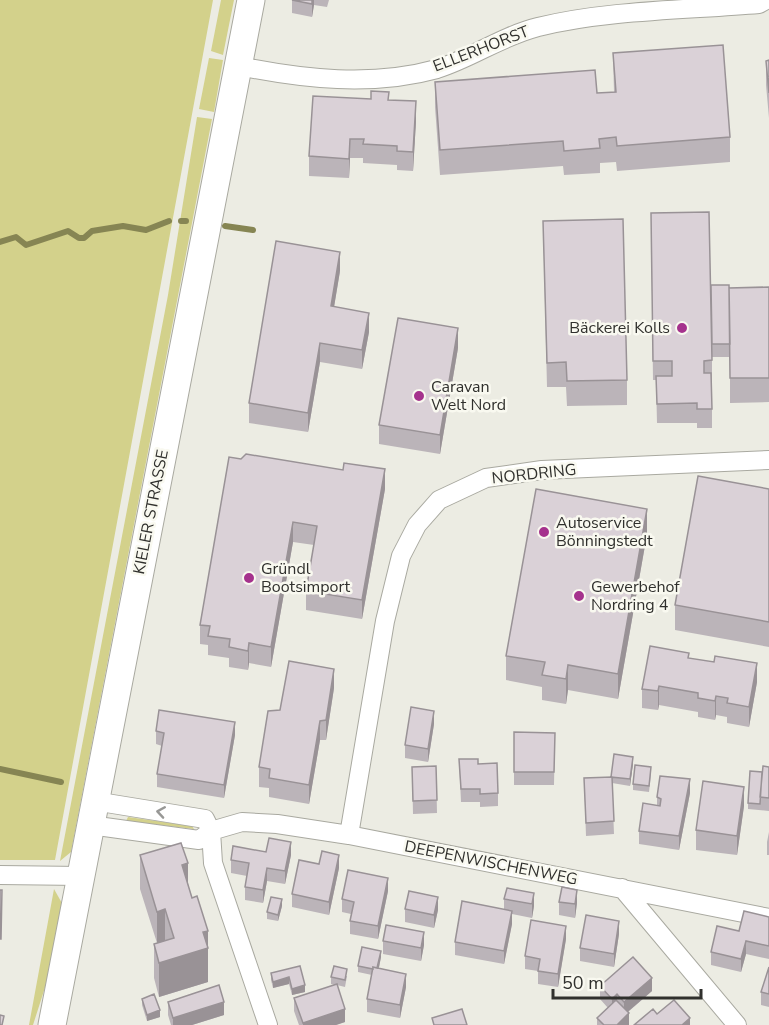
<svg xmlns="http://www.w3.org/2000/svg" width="769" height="1025" font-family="'Nunito Sans',sans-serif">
<rect width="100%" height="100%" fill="#ecece3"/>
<path fill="#d3d18b" d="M0,0H213L55,860H0Z
M221,0H234L223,55L211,51Z
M209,58L223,60L214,112L199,109Z
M197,117L212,119L71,852L60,861L168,295Z
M128,817L192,826L194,829L126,821Z
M54,889L63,905L49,975L33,1025H29Z"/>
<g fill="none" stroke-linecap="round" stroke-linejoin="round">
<path stroke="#868553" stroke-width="6" d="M181,221H186
M225,226L253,230
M0,242L16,237L26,245L68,231L79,238H84L92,231L123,226L146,230L169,221
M0,769L61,782"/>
<g stroke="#a9a9a0" stroke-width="20">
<path id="street" d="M239,66C303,79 372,87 437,69C472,58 502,36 538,27C607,10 688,10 759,4L766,0
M94,801L205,819L211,831L213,863L268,1025
M90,825L199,840L211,831L242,822L277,824L349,835L769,918
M349,835L385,621L401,556L417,525L439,500L486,478L542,470L769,460
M0,875L81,876
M622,888L737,1025"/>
</g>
<g stroke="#a9a9a0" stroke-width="29">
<path id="primary" d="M52,1025L251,0"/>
</g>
<use href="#street" stroke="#fff" stroke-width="18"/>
<use href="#primary" stroke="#fff" stroke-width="27"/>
</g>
<path fill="#bbb4b9" d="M292,0H329L327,7L314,5L312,17L292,13Z
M613,53L730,137V162L617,171L616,162L600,163V173L564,175L563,166L440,175L435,107V82L597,93L614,92Z
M769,60V118L766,85V61Z
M389,100L416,121L413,171L397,170V165L363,163V158H350L349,178L309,176V156Z
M651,213L711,285L729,303L769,287V402L730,403V350V357H712V428H697V423H657L656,380H653Z
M543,221L627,380V405L567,406L566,387H547Z
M340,271L334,307L369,332L362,369L320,362L308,432L249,423V403Z
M458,348L440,454L379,444V425Z
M229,457L385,489L362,619L306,610V591L314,545L293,542L271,667L249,663L248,670L229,667V658L208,655V645L200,644V625Z
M769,489V647L675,630V605Z
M647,534L618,699L568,690L566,704L542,700V687L506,680V656Z
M689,658L757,682L749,727L727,723V717L716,715L715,720L698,717V712L659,705L658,710L642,708V689Z
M334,688L326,740H320L309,804L269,797V788L259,787V767L280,710Z
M434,724L428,762L405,758V745Z
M156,731L235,735L224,798L157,787V774L162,746L156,744Z
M514,732L555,733L554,785H514Z
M459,759L478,764L498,793V806L480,807V802H461Z
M633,764L630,786L612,783L614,834L586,836L584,778L611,777Z
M436,766L437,813L413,814L412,767Z
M769,767V811L748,809V803L762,772Z
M651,774L649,792L633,790V784Z
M690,793L679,850L639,844V831L657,805V797Z
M744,806L737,855L696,850V830Z
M769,832V855H767V842Z
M266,852L291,855L285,884L267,881L263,903L245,900V887L247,876L231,873V860Z
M140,855L188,884L192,898L208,931V982L159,997L154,978V944L157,943L140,889Z
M339,868L329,915L292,907V894Z
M507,888L534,906L532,918L512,914V924L504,964L455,955V942L504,909V899Z
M388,891L378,939L350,934V921L351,914L342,912V899Z
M559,902L577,903L575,918L559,915Z
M282,906L278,921L267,919V912Z
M405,909L438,910L434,928L405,922Z
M769,917V959L746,954L741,972L711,965V952L739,931Z
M619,934L614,967L580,961V948Z
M566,939L558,987L538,984V971L525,969V956Z
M383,941L424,945L421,961L383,954Z
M381,957L379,968L406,987L400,1018L367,1012V999L372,975L358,972V966Z
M300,966L305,992L292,995L289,984L273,988L271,980V973Z
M769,967V1007L761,1005V992Z
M347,976L345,987L337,985L345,1022L336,1025H299L294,1011V998L335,985L331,984V977Z
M600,986L652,991L628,1012L629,1025H597V1018L608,1008L600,999Z
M142,999L160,1017L147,1021L142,1005Z
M168,1002L224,1015L192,1025H171L168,1015Z"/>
<path fill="#999296" d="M312,0H314V5L312,17Z
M416,101V121L413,171V152Z
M350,139V158L349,178V159Z
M340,252V271L331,325V306Z
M369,313V332L362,369V350Z
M458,328V348L440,454V435Z
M320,343V362L308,432V413Z
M385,469V489L362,619V600Z
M647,509V534L618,699V674Z
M293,522V542L271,667V647Z
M249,643V663L248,670V651Z
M757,663V682L749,727V707Z
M568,665V690L566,704V679Z
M334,669V688L326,740V720Z
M659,686V705L658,710V691Z
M716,696V715L715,720V701Z
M434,711V724L428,762V749Z
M320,721V740L309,804V785Z
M235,722V735L224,798V785Z
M633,757V764L630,786V779Z
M690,779V793L679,850V836Z
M744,787V806L737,855V836Z
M291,842V855L285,884V871Z
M339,855V868L329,915V902Z
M188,863V897L182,865Z
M267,868V881L263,903V890Z
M388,878V891L378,939V926Z
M577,890V903L575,918V904Z
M534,893V906L532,918V904Z
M438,897V910L434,928V915Z
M282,899V906L278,921V915Z
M165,909V943L157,946V912Z
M512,911V924L504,964V951Z
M619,921V934L614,967V954Z
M566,926V939L558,987V974Z
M208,931V982L159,997V963L203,932Z
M424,932V945L421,961V948Z
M746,941V954L741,972V959Z
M381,951V957L377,976V970Z
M406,974V987L400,1018V1005Z
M289,977V984L273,988V982Z
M652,978V991L624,1015V1002Z
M305,985V992L292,995V989Z
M617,994V1007L612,1012V999Z
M224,1002V1015L192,1025H173V1018Z
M345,1009V1022L336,1025H303V1023Z
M160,1010V1017L147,1021V1015Z
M629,1013V1025H617Z
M690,1018V1025H682Z"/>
<path fill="#dad1d7" stroke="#999296" stroke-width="1.5" d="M292,0H312V4Z
M723,45L730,137L617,146L616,137L599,139L600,148L564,151L563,141L440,150L435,82L595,70L597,93L616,92L613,53Z
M769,60V93L766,61Z
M371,91L389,92L388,100L416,101L413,152L397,151V146L363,144L364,139H350L349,159L309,156L313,96L371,99Z
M709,212L712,360L704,361V373H711L712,409H697V403L657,404L656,376H672V361H653L651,213Z
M623,219L627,380L567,381L566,362L547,363L543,221Z
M276,241L340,252L331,306L369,313L362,350L320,343L308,413L249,403Z
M711,285H729L730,344H712Z
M769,287V378H730L729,288Z
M398,318L458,328L440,435L379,425Z
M246,454L343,470L344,463L385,469L362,600L306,591L317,526L293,522L271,647L249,643L248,651L229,647L230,639L208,636L210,626L200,625L229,457L241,459Z
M698,476L769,489V622L675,605Z
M536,489L647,509L618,674L568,665L566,679L542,675L545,662L506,656Z
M650,646L689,653L688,658L714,662L715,656L757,663L749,707L727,703L728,698L716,696L715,701L698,698V693L659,686L658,691L642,689Z
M289,661L334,669L326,720L320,721L309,785L269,778L270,769L259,767L268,711L280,710Z
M411,707L434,711L428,749L405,745Z
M159,710L235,722L224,785L157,774L164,733L156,731Z
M514,732L555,733L554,772H514Z
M614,754L633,757L630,779L611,777Z
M459,759H478V764L497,763L498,793L480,794V789H461Z
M635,765L651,767L649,786L633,784Z
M436,766L437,800L413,801L412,767Z
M763,766L769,767V798L760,797Z
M750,771L762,772L760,804L748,803Z
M660,776L690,779L679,836L639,831L643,803L660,806L661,799L657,797Z
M612,777L614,821L586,823L584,778Z
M703,781L744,787L737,836L696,830Z
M269,838L291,842L285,871L267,868L263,890L245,887L249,863L231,860L233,846L266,852Z
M181,843L188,863L182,865L192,898L197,896L208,931L203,932L208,948L159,963L154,944L174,938L165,909L157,912L140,855Z
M322,851L339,855L329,902L292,894L299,860L319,864Z
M348,870L388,878L378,926L350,921L354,902L342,899Z
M562,887L577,890L575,904L559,902Z
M507,888L534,893L532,904L504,899Z
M0,890H2L1,939H0Z
M409,891L438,897L434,915L405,909Z
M271,897L282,899L278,915L267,912Z
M462,901L512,911L504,951L455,942Z
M744,911L769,917V946L746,941L741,959L711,952L717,926L739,931Z
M586,915L619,921L614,954L580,948Z
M531,920L566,926L558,974L538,971L540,959L525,956Z
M386,925L424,932L421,948L383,941Z
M362,947L381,951L377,968L373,967V969L358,966Z
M633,957L652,978L624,1002L617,994L612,999L600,986Z
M300,966L305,985L292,989L289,977L273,982L271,973Z
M334,966L347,969L345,980L331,977Z
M373,967L406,974L400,1005L367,999Z
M769,967V994L761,992Z
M337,984L345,1009L303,1023L294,998Z
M219,985L224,1002L173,1018L168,1002Z
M154,994L160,1010L147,1015L142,999Z
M616,1000L629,1013L617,1025H604L597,1018Z
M674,1000L690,1018L682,1025H634L653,1009L657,1014Z
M462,1009L467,1025H434L432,1018Z
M0,1015L4,1016L2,1025H0Z"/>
<defs><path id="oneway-chevron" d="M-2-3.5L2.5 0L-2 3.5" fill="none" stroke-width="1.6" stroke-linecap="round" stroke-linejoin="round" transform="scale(1.5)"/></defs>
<use stroke="#989896" href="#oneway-chevron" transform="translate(161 812) rotate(-171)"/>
<g fill="#a5328d" stroke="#f9f9f0" stroke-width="2">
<circle cx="682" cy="328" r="6"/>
<circle cx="419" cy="396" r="6"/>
<circle cx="544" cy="532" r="6"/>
<circle cx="249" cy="578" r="6"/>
<circle cx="579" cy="596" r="6"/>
</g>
<g text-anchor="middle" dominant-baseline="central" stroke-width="5" stroke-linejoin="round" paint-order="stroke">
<g font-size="16" fill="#30302d" stroke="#f9f9f0">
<text transform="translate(481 49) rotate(-21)">ELLERHORST</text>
<text transform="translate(534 474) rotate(-6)">NORDRING</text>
<text transform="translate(151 512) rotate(-79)">KIELER STRASSE</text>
<text transform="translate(491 863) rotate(11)">DEEPENWISCHENWEG</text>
</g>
<g font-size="16" fill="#30302d" stroke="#f9f9f0" text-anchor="start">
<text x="670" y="328" text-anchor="end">Bäckerei Kolls</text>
<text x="431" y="387">Caravan<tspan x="431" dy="18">Welt Nord</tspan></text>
<text x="556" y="523">Autoservice<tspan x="556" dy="18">Bönningstedt</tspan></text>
<text x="261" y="569">Gründl<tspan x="261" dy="18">Bootsimport</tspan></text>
<text x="591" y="587">Gewerbehof<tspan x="591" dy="18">Nordring 4</tspan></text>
</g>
</g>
<path d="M553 989v9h148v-9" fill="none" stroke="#30302d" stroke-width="3"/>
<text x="562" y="989" font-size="18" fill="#30302d" stroke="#f9f9f0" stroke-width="4.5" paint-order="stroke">50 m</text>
</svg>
